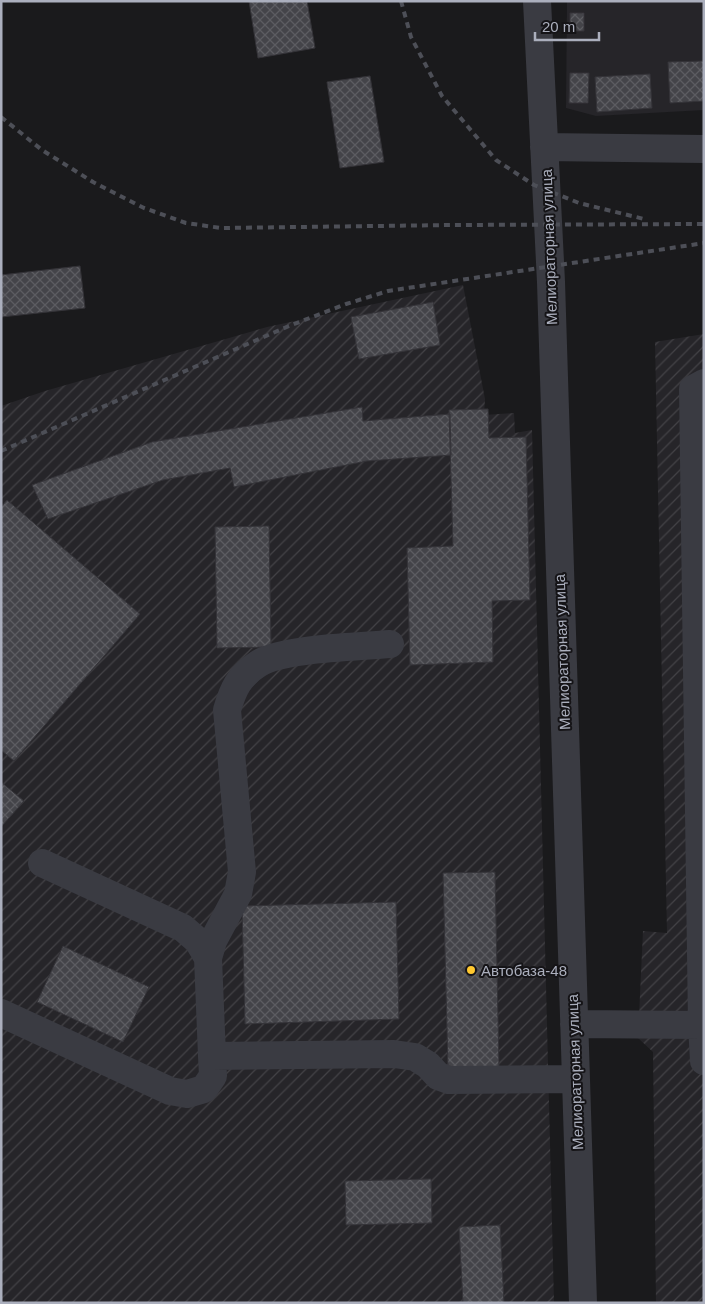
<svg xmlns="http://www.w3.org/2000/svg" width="705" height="1304" font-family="Arial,sans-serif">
<defs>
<pattern id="industrial-furrows" width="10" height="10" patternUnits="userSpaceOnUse" patternTransform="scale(1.25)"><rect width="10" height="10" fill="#262529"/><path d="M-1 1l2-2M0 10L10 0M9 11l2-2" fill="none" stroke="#434246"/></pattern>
<pattern id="building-cross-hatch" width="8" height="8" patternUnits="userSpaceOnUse" patternTransform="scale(1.25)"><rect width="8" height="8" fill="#444449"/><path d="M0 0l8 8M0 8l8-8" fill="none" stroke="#5c5c61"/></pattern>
</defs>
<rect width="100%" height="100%" fill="#1a1a1c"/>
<path fill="#262529" d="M567,1H704V110L596,116L566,108Z"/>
<path fill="url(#industrial-furrows)" d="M463,285L485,399L484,415L514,413L515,433L532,430L554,1303H1V406L45,391L267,327Z
M704,334V1303H656L653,1052L638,1038L643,931L667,933L655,342Z"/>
<path fill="url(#building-cross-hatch)" stroke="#343338" d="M249,1H307L315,48L258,58Z
M570,13H584V31H570Z
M704,61V101L670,103L668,62Z
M570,73H589L588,103H569Z
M650,74L652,108L597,112L595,77Z
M370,76L384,162L340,168L327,82Z
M80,266L85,308L1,317V275Z
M433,302L440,345L359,359L351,317Z
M362,407L363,421L450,414L451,455L367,461L234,487L230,468L163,480L48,519L32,485L152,442Z
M488,409L489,438L526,437L530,600L492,601L493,662L410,665L407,548L453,546L449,410Z
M7,500L140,614L14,761L1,750V507Z
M269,526L271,647L217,648L215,527Z
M1,782L24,801L1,827Z
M495,872L499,1067L448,1068L443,873Z
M396,902L399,1019L245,1024L242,906Z
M63,946L149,987L123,1042L37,1002Z
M431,1179L432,1223L346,1225L345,1181Z
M500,1225L504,1303H463L459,1227Z"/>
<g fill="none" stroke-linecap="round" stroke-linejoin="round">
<path stroke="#3a3b42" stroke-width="28" d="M537,1L551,282L583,1303
M544,147L704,149
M42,863L183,928L198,941L208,958L212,1056L394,1054L415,1057L428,1065L438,1076L449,1080L576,1079
M208,958L213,941L238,894L242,872L227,710C233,689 239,676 258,664C281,648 359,647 390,644
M1,1013L170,1091L187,1094L204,1089L213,1076L212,1056
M574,1024L702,1025L704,1061
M702,1025L693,389L704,383"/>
<path stroke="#4d4f57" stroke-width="4" stroke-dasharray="6 5" stroke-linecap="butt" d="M401,1L411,37L442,96L496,160L534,185L579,203L644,219
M1,117L42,150L93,182L144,208L186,223L221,228L452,225L704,224
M1,451L289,326L346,304L388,291L704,243"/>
</g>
<circle fill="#ffc82f" stroke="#151417" stroke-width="2" cx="471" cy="970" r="5"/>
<g text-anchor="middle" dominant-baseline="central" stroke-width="4" stroke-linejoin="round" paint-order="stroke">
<g font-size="15" fill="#abafbd" stroke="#151417">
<text transform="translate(549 247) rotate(-92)">Мелиораторная улица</text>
<text transform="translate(562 652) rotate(-92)">Мелиораторная улица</text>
<text transform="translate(575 1072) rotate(-92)">Мелиораторная улица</text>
</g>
<g font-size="15" fill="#abafbd" stroke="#151417" text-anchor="start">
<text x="481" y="970">Автобаза-48</text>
</g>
</g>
<rect width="705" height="1304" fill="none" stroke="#abafbd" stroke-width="5"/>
<path d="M535 32v8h64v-8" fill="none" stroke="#abafbd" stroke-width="2.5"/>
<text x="542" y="32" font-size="15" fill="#abafbd" stroke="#151417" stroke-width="4" paint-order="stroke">20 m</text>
</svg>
